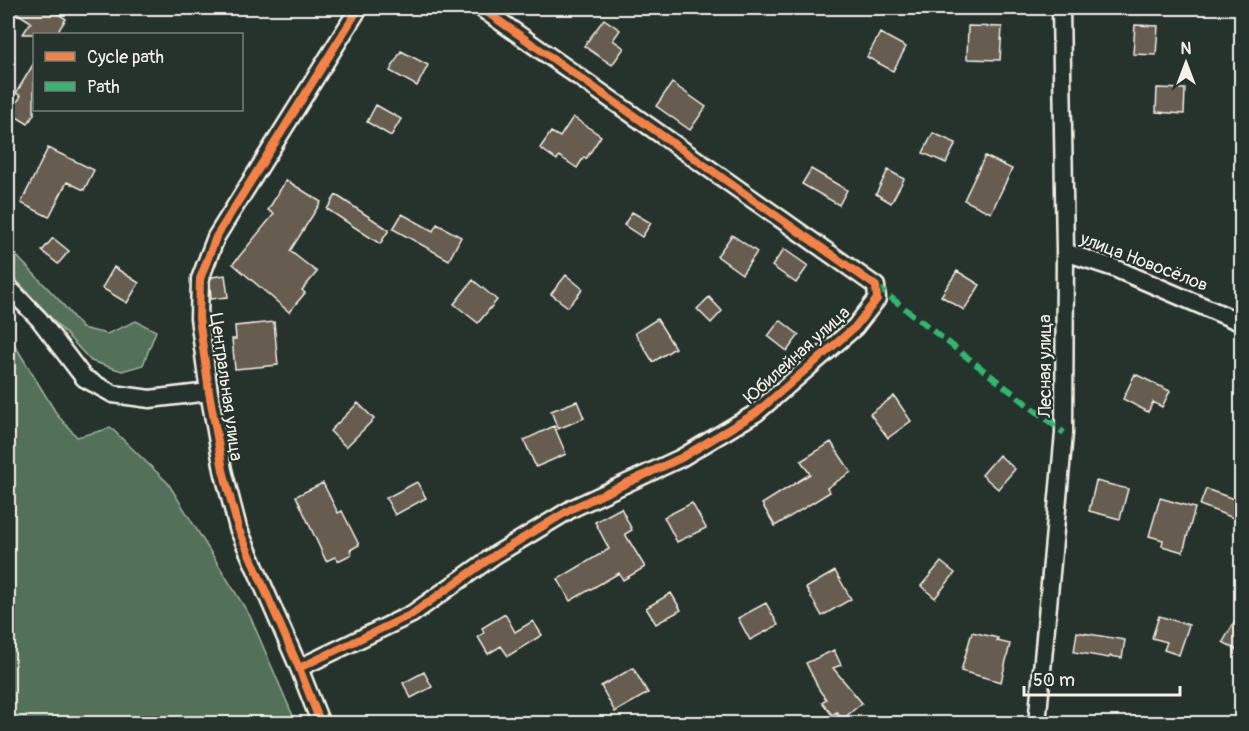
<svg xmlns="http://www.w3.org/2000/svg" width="1249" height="731" font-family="Pangolin,sans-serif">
<rect width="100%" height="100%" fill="#26332d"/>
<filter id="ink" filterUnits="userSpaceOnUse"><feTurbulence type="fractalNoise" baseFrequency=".0167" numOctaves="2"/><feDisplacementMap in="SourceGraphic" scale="12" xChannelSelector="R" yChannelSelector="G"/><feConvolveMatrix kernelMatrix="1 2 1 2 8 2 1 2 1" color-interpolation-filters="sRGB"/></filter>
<g filter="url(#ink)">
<path fill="#53715a" stroke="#a4b1a1" stroke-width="1.5" d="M8,247L60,301L82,328L107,334L136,321L156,331L143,365L122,371L91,361L8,271Z
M8,334L58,416L77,437L111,428L168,483L250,616L296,723H8Z"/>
<path fill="#665c50" stroke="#f4f1e8" stroke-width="1.5" d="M9,8H49L66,19L56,34H23L31,22Z
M604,19L620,30L613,40L624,48L612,65L584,46Z
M1135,25L1158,26L1156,55L1133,54Z
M968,26L1002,27L1000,60L967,59Z
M880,33L906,47L893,71L867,57Z
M401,51L428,65L417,86L390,71Z
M34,63V114L28,124L10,113L21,96L16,93Z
M672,83L706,107L690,130L656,106Z
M1157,88L1185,89L1184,114L1156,112Z
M376,105L401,119L391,136L367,122Z
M573,117L601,136L586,159L584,157L577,168L559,156L557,160L540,148L551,132L560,137Z
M933,133L956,143L946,163L923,153Z
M48,148L94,170L84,190L67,182L49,217L21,203Z
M985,156L1012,169L991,213L964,200Z
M811,169L847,190L839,205L802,184Z
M888,170L904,179L891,203L876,194Z
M286,180L321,202L290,251L317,272L302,290L305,293L289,312L233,264L274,214L268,210Z
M336,195L389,230L380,244L327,209Z
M632,212L651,223L642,237L624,225Z
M402,214L433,231L437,224L461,237L449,260L393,229Z
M732,235L757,252L742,274L717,256Z
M53,238L69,251L58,264L42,251Z
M784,249L808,266L796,283L772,266Z
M114,267L139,283L127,303L102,288Z
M957,271L980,285L964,310L941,296Z
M225,275L228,297L211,299L210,281L212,277Z
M566,275L583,289L568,307L551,294Z
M473,280L497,300L478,323L454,304Z
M709,297L722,311L711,323L697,309Z
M657,319L675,348L653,362L635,333Z
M780,320L799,335L787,351L768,336Z
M274,322L278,365L235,369L232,339H236L235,326Z
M1135,374L1170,391L1162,407L1153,402L1148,412L1123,399Z
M894,396L911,421L888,438L870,414Z
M577,401L584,418L558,429L551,411Z
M358,403L374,419L346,447L330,431Z
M554,426L566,454L536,467L524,440Z
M831,442L851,472L827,488L830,492L775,526L762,504L810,474L801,461Z
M999,455L1015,469L998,489L982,475Z
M1096,481L1128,489L1120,519L1089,511Z
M417,482L426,498L395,515L386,498Z
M323,483L338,513L342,511L359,545L350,550L352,554L338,561L335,557L326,561L296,496Z
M1206,489L1242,502L1236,519L1200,505Z
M1160,498L1195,508L1183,552L1162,546L1163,540L1149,536Z
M692,503L706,528L677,542L664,517Z
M621,508L632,530L625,534L645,567L623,580L619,573L570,601L558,579L609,549L595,522Z
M941,562L955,573L935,598L921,586Z
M835,571L851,599L822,616L806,588Z
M671,593L681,610L656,624L646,608Z
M766,603L778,625L750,640L738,618Z
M1242,609V653L1223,642Z
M505,614L515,632L533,621L542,635L508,656L501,646L488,654L478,637L484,633L482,628Z
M1159,616L1189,625L1179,655L1164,650L1167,642L1152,638Z
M972,632L998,638L997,641L1010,644L1001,682L961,671Z
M1077,632L1125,640L1122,658L1110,656L1109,658L1074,652Z
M834,650L841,665L833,668L862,703L843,719L837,712L832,715L822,702L826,699L820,691L806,663Z
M633,668L648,693L615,712L601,686Z
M424,672L432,687L411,698L403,683Z"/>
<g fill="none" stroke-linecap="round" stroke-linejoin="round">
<g stroke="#f4f1e8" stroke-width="21">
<path id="street" d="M1065,252L1114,268L1242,323
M8,287L39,319L84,378L113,394L150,399L209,392
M299,668L412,614L495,555L573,508L681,458L756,413L855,327L877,299L876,286L481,8
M321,724L299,668L238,528L223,470L209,392L199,318L200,279L216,237L359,8
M1037,724L1064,433L1065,252L1061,8"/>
</g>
<use href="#street" stroke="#26332d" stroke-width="16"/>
<path stroke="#33b770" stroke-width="6" stroke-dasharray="12 6" stroke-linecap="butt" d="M876,286L1064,433"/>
<g stroke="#26332d" stroke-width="11">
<path id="cycleway" d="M299,668L412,614L495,555L573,508L681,458L756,413L855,327L877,299L876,286L481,8
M321,724L299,668L238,528L223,470L209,392L199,318L200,279L216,237L359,8"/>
</g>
<use href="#cycleway" stroke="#f48246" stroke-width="8"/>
</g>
</g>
<g text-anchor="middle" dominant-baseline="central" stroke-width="4.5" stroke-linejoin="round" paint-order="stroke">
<g font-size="18" fill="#f4f1e8" stroke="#26332d">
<text transform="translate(1144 262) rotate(21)">улица Новосёлов</text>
<text transform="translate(797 355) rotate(-42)">Юбилейная улица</text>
<text transform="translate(1045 366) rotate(-90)">Лесная улица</text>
<text transform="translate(226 387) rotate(82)">Центральная улица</text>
</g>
</g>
<rect width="1249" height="731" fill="none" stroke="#26332d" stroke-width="30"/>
<rect x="15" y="15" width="1219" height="701" fill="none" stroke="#f4f1e8" stroke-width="2" filter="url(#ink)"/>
<rect x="33" y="33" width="210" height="78" fill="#26332d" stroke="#787f78" stroke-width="1.5"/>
<rect x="45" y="52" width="30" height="9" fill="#f48246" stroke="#787f78" stroke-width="1.5"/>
<text x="87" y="63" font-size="18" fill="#f4f1e8">Cycle path</text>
<rect x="45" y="82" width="30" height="9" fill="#33b770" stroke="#787f78" stroke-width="1.5"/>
<text x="87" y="93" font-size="18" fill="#f4f1e8">Path</text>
<g transform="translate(1186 63)" stroke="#26332d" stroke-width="4.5" paint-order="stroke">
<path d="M0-4.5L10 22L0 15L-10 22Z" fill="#f4f1e8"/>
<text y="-9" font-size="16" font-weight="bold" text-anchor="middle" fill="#f4f1e8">N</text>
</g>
<path d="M1024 686v9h156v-9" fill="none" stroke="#f4f1e8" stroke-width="3"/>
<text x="1033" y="686" font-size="18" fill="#f4f1e8" stroke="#26332d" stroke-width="4.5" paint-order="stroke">50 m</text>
</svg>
